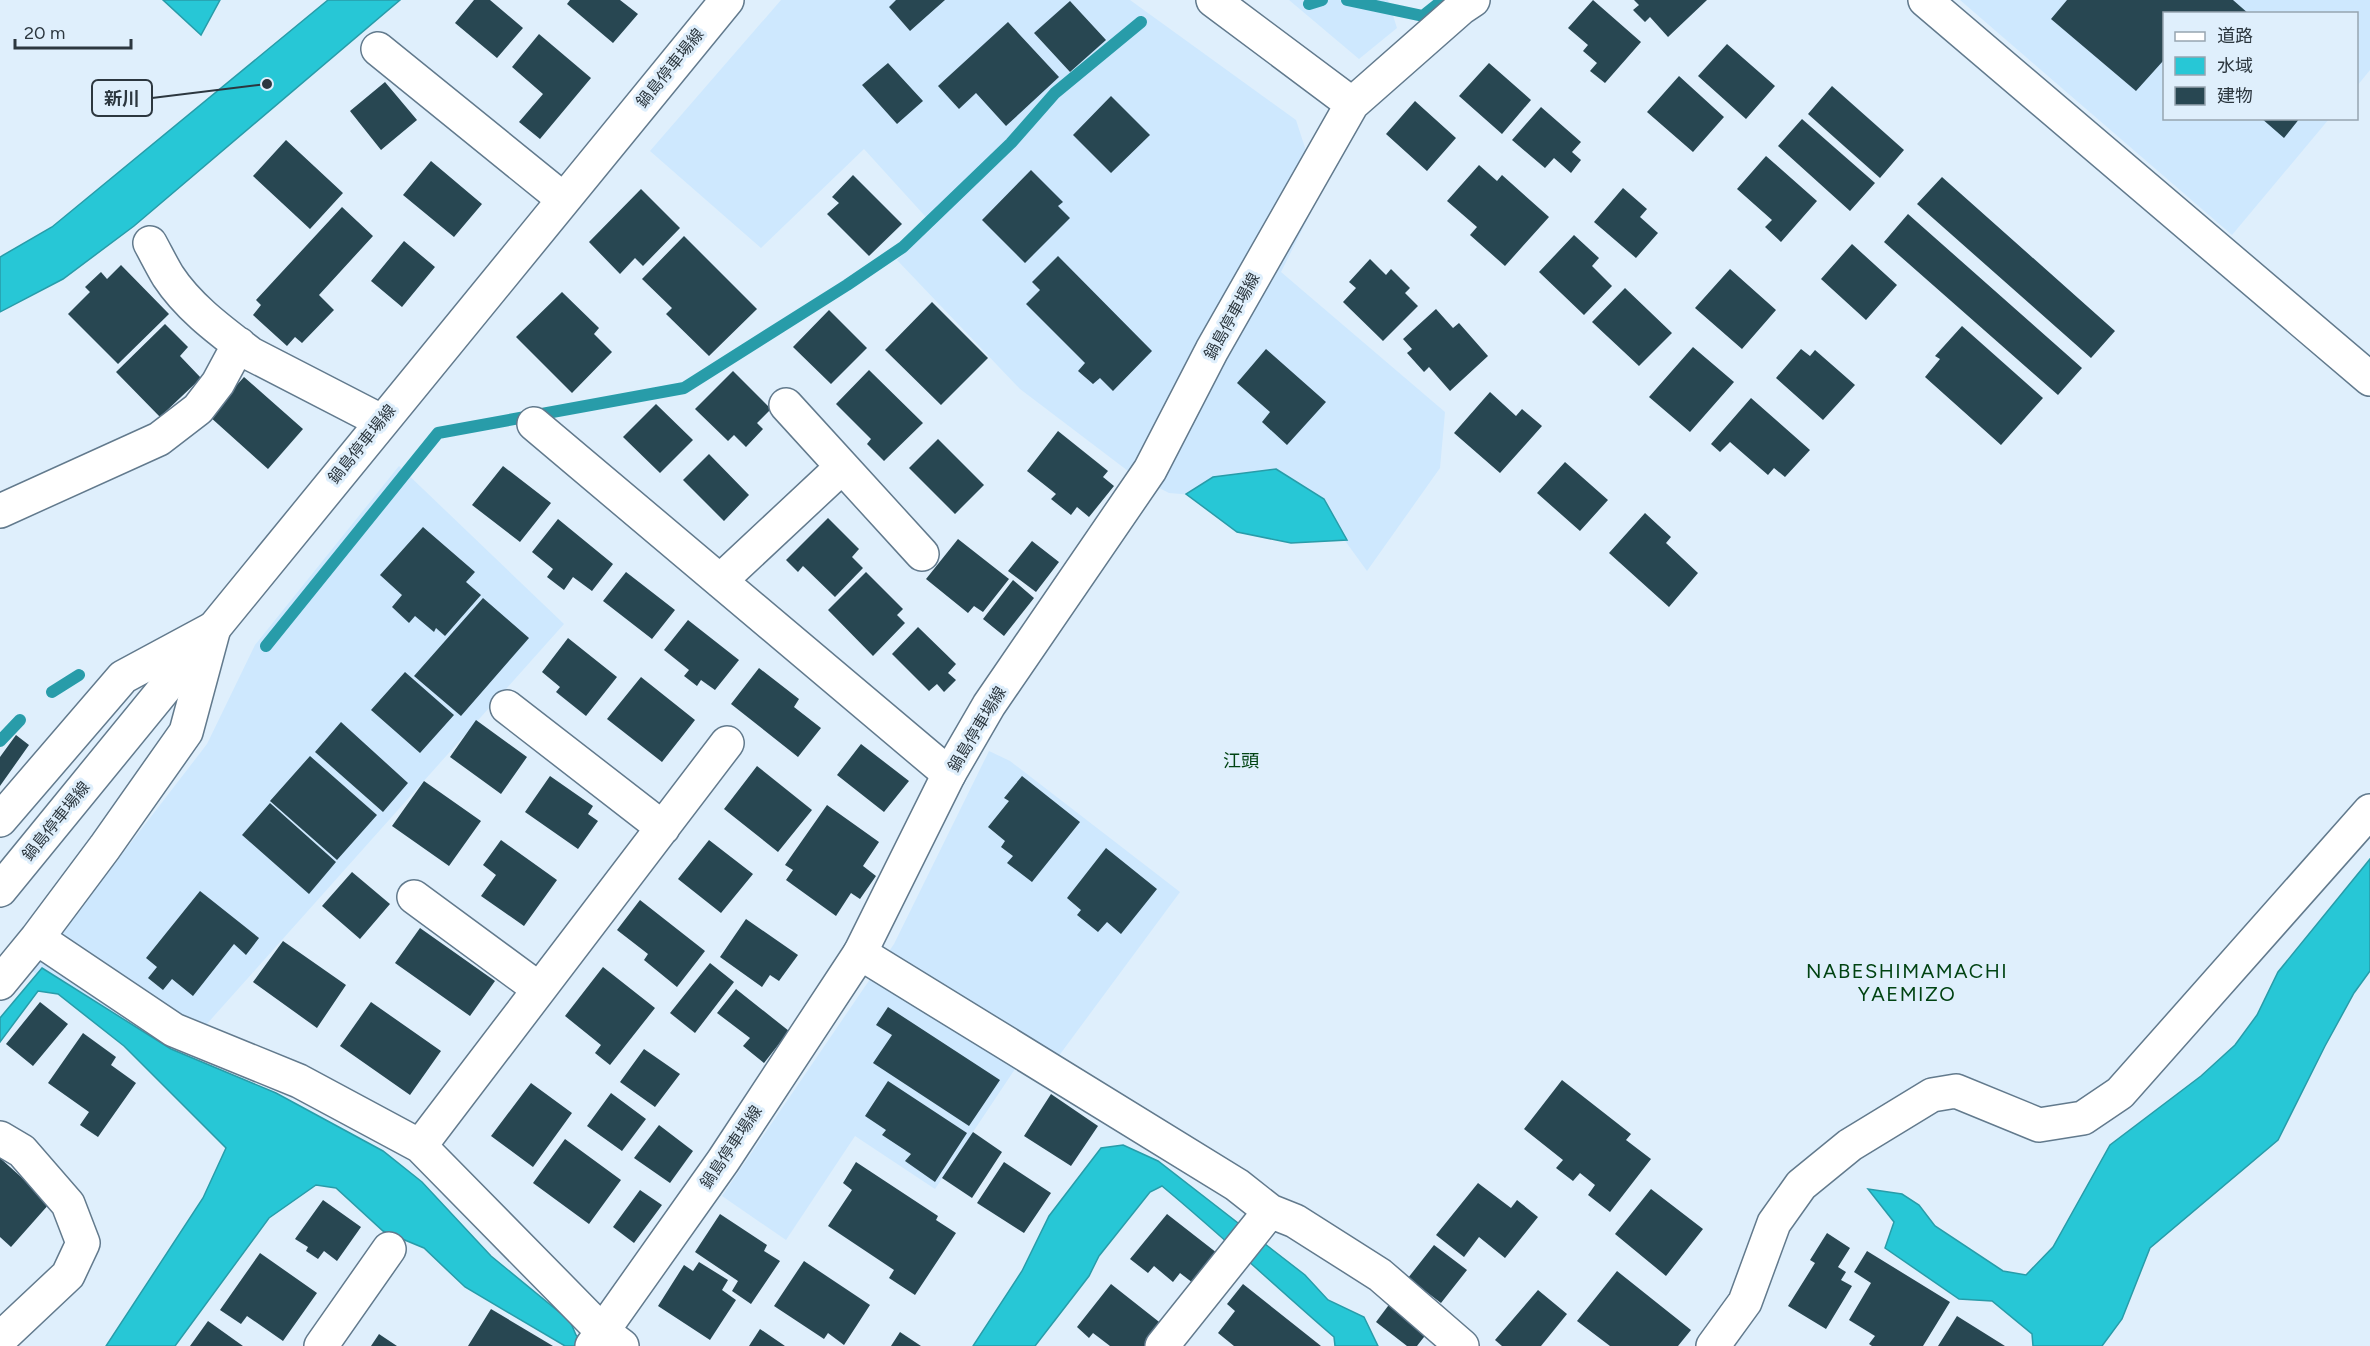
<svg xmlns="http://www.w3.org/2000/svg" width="2370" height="1346" font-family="Figtree,'Noto Sans JP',sans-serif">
<rect width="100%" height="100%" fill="#dfeffc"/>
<path fill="#cee8fe" d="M781,0H1130L1296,120L1320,194L1281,272L1445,412L1440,468L1367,571L1319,505L1169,493L1132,474L1020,389L897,260L934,226L864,149L761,248L650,151Z
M1289,0H1388L1397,28L1359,59Z
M1960,0H2370V70L2357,86L2356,14H2164V118L2329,119L2232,235Z
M399,466L564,624L172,1063L32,971L207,744L255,645Z
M989,751L1010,761L1180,892L1058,1057L1019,1063L935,1189L855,1136L786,1240L722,1196L894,944Z"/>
<path fill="#27c7d6" stroke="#289ca9" stroke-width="1.5" d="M163,0H220L201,35Z
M328,0H400L134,226L63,279L0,312V257L52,227Z
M1276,469L1324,499L1347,540L1291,543L1237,532L1186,494L1213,477Z
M2370,859V971L2354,993L2325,1046L2278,1140L2150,1248L2122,1319L2102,1346H2033L2032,1334L1992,1301L1959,1299L1885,1248L1894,1222L1868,1189L1902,1194L1919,1205L1935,1226L2003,1271L2026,1275L2053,1247L2110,1145L2201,1076L2235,1045L2257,1015L2278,972Z
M42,968L171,1049L276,1093L383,1151L422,1182L491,1256L570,1321L576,1335L588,1346H565L465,1287L424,1248L383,1231L336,1188L316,1185L269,1218L175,1346H106L203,1198L226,1148L124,1046L58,994L38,991L0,1042V1018Z
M1123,1145L1158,1161L1305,1275L1328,1300L1364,1317L1378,1346H1335L1334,1337C1276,1287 1221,1235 1162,1186L1150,1192L1099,1256L1089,1276L1035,1346H973L1022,1271L1049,1216L1101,1148Z"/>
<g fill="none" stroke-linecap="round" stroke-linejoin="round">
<path stroke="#289ca9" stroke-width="12" d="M1347,0L1423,16L1443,0
M1309,4L1322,0
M266,646L438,433L684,388L847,285L903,247L1011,143L1055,93L1141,22
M52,692L79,675
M0,741L20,720"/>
</g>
<path fill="#284752" d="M474,0H490L523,28L497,58L455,23Z
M570,0H620L638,14L613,43L567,4Z
M896,0H945L910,31L889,7Z
M1593,0L1641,42L1605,83L1590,71L1597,63L1583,51L1588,45L1568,28Z
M1634,0H1707L1668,37L1650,17L1645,22L1633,10L1639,5Z
M2067,0H2233L2249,14H2164V62L2163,61L2136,91L2051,19Z
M1070,1L1106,40L1070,72L1034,33Z
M1008,22L1059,77L1006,126L976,93L959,109L938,86Z
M539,34L591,78L540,139L519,122L543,94L512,67Z
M1727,44L1775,86L1746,119L1698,76Z
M888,63L923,101L897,124L862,85Z
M1489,63L1531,100L1502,134L1459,96Z
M1679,76L1724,117L1693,152L1647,112Z
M385,82L417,120L381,150L350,111Z
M1832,86L1904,150L1880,178L1808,114Z
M1111,96L1150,135L1111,173L1073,135Z
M1415,101L1456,138L1427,171L1386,134Z
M1541,107L1581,142L1572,152L1581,160L1571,173L1554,158L1545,168L1512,140Z
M2261,118H2300L2284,138Z
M1802,119L1875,183L1850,211L1778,146Z
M286,140L343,193L310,229L253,176Z
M1766,156L1817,201L1781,242L1765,227L1772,220L1737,189Z
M431,161L482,204L454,237L403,195Z
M1479,165L1497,181L1502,175L1549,217L1505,266L1470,235L1477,227L1447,201Z
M1031,170L1063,202L1058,206L1070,218L1025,263L982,220Z
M853,175L902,224L869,256L827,214L839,203L832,197Z
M1942,177L2115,331L2091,358L1917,204Z
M1623,188L1647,209L1640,217L1658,233L1636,258L1594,222Z
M641,189L680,228L643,266L635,258L620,274L589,242Z
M342,207L373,236L319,295L334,310L302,343L295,337L287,346L253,315L261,305L256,300Z
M1908,214L2082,368L2058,395L1884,242Z
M1574,235L1599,258L1592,266L1612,286L1584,315L1539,272Z
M684,236L757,309L709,356L666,314L672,308L642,279Z
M404,241L435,267L402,307L371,281Z
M1852,244L1897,285L1866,320L1821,279Z
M1058,256L1152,351L1113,391L1100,378L1093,384L1078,371L1085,363L1026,304L1040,290L1032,282Z
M1370,259L1386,275L1391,269L1410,288L1405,293L1418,306L1383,341L1343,302L1356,288L1349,282Z
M121,265L169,314L118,364L68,314L90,292L85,287L101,272L107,279Z
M1730,269L1776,310L1742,349L1695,308Z
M1625,288L1672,333L1639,366L1592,322Z
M562,292L599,328L594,334L612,352L572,393L516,337Z
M932,302L988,358L941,405L885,350Z
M1436,309L1453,328L1459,323L1488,356L1450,391L1429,367L1424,372L1407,353L1412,349L1403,339Z
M829,310L867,348L831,384L793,347Z
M165,324L188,347L180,356L201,378L160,417L116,372Z
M1962,326L2043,398L2001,445L1925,377L1940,359L1935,356Z
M1693,347L1734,382L1690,432L1649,397Z
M1266,349L1326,402L1287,445L1262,422L1270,412L1237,383Z
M1801,349L1810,356L1815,350L1855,385L1823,420L1776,378Z
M869,370L923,423L884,461L867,444L871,439L836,404Z
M733,371L771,409L757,423L763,429L746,447L734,435L728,441L695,409Z
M244,377L303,429L268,469L209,416Z
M1490,392L1516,416L1522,409L1542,426L1500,473L1454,433Z
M1751,398L1810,450L1785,477L1774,468L1768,475L1730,442L1720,452L1711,444Z
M656,404L693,440L660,473L623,437Z
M1058,431L1108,471L1103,477L1114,486L1089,517L1077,507L1071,515L1051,499L1056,494L1027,471Z
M938,439L984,485L955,514L909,468Z
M709,454L749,495L724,521L683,480Z
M1565,462L1608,500L1580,531L1537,493Z
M503,466L551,503L520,542L472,505Z
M1645,513L1671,537L1666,543L1698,573L1669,607L1609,553Z
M828,518L859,549L852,557L863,568L835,597L803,566L798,572L786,560Z
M558,519L613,564L592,591L573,577L564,590L547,577L553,569L532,552Z
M423,527L475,572L466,582L481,595L445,636L436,628L434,632L415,616L409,623L392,607L402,595L380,575Z
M958,539L1009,579L983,612L974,606L968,613L926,579Z
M1032,541L1059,562L1036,592L1008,571Z
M626,572L675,610L652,639L603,601Z
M866,572L903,609L897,615L905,623L873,656L828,610Z
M1013,580L1034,598L1004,636L983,619Z
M483,598L529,638L461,716L414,676Z
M688,620L739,660L715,690L701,680L697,686L684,676L689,670L664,650Z
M918,627L956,664L948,673L956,680L944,692L937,684L929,691L892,654Z
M568,638L617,677L586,716L556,692L560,687L542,672Z
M759,668L799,699L794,707L821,728L798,757L731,704Z
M405,672L454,715L420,753L371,710Z
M641,677L695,720L662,762L607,719Z
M476,720L527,757L501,794L450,757Z
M341,722L408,783L383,812L315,752Z
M16,735L29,745L0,786V757Z
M861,744L909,781L884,812L837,775Z
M310,756L377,815L337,860L270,801Z
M757,766L812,810L778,852L724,809Z
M550,776L593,806L588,814L598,821L578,849L525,812Z
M1022,776L1080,822L1032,882L1007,863L1013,856L1001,847L1005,841L988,827L1009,801L1004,798Z
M424,781L481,821L449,866L392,826Z
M270,803L336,862L309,894L242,835Z
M827,805L879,842L863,866L876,876L860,899L851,893L836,916L786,880L793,870L785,865Z
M501,840L557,880L524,926L481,896L496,875L483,865Z
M709,840L753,874L721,913L678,879Z
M1106,848L1157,889L1121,934L1107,922L1098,932L1077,915L1081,910L1067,898Z
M352,872L390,904L360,939L322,906Z
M200,891L259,938L246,955L234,944L193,996L172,979L163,990L148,978L157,967L146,958Z
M640,900L705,951L677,987L644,960L648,954L617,930Z
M746,919L798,955L779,981L770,975L762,987L720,957Z
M420,928L495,981L470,1016L395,963Z
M283,941L346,985L317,1028L253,982Z
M710,963L734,982L695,1033L670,1013Z
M603,967L655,1008L610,1065L595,1053L601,1045L565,1016Z
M736,989L789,1031L764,1063L743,1046L750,1038L717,1013Z
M40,1002L68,1024L33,1066L6,1044Z
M371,1002L441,1051L410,1095L340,1046Z
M888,1007L1000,1080L969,1126L873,1063L892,1035L876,1025Z
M83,1033L116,1057L111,1065L136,1083L98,1137L80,1125L89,1112L48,1083Z
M644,1049L680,1074L655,1107L620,1082Z
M1562,1080L1631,1134L1626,1140L1651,1159L1610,1212L1588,1195L1595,1185L1580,1173L1573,1181L1556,1168L1563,1160L1524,1129Z
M888,1081L967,1133L935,1182L905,1161L911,1154L882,1135L886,1130L865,1116Z
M531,1083L572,1113L533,1167L491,1136Z
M611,1093L646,1119L622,1151L587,1126Z
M1051,1094L1098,1126L1071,1166L1024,1136Z
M659,1125L693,1151L670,1183L634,1158Z
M973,1132L1002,1152L972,1198L942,1178Z
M565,1139L621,1180L589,1224L533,1183Z
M0,1158L50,1203L11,1247L0,1237Z
M856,1162L938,1216L936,1220L956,1233L915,1295L889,1278L894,1270L828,1226L852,1190L843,1183Z
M1004,1162L1051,1193L1024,1233L977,1203Z
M1478,1183L1511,1208L1517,1200L1538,1217L1505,1258L1479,1237L1464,1257L1436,1235Z
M1651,1189L1703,1229L1666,1276L1615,1234Z
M640,1190L662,1205L634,1243L613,1227Z
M323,1200L361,1227L337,1261L324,1251L318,1259L306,1251L308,1247L295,1239Z
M720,1214L767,1245L764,1251L780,1261L751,1304L732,1291L738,1281L695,1252Z
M1167,1214L1217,1253L1193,1283L1180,1273L1173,1282L1154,1266L1148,1273L1130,1259Z
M1827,1233L1850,1248L1838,1267L1846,1272L1841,1280L1852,1286L1826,1329L1788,1306L1815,1263L1810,1260Z
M1434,1245L1467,1270L1441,1303L1408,1278Z
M1867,1251L1950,1302L1923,1346H1872L1869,1344L1875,1336L1849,1320L1871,1283L1854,1272Z
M260,1253L317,1293L283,1341L247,1316L241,1324L220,1310Z
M804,1261L870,1305L844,1345L828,1333L824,1339L774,1306Z
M699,1262L728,1280L722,1290L736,1300L710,1340L658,1306L684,1265L693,1271Z
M1617,1271L1691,1330L1678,1346H1610L1577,1321Z
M1111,1284L1163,1325L1145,1346H1110L1093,1333L1089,1338L1077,1327Z
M1243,1284L1321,1346H1234L1218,1333L1235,1311L1227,1304Z
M1538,1290L1567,1314L1541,1346H1502L1495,1340Z
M1394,1298L1431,1328L1417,1346H1407L1376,1322Z
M491,1309L553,1346H468Z
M1957,1316L2005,1346H1938Z
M208,1321L243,1346H190Z
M760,1329L785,1346H749Z
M900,1332L921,1346H891Z
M379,1334L397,1346H371Z"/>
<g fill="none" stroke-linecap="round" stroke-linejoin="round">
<g stroke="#627a8d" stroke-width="36">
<path id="street" d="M1925,0L2370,379
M378,49L563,199
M150,243C156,254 162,266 168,276C189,308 221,331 251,354L381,421
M786,405L922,554
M534,424L949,774
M0,511L159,439L198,409L218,383L239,344
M720,581L842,467
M214,628L186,732L105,847L37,938L174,1030L299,1081L420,1146L602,1331L622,1346
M507,707L663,828
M0,820L123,677L214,628
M414,897L539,989
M860,953L1237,1185L1270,1211L1295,1221L1380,1275L1462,1346
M0,983L37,938
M0,1138L22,1151L68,1204L83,1243L68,1275L0,1339
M420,1146L727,743
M321,1346L389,1249
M1162,1346L1270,1211
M1713,1346L1745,1302L1774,1223L1801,1185L1850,1145L1932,1095L1956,1091L2039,1125L2083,1118L2120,1093L2370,811"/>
</g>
<g stroke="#627a8d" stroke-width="36">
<path id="secondary" d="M1213,0L1352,104
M0,890L727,0
M592,1346L723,1161L860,953L949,774L989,705L1150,470L1212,350L1352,104L1461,8L1473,0"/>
</g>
<use href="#street" stroke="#fff" stroke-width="33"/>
<use href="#secondary" stroke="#fff" stroke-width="33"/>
</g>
<g text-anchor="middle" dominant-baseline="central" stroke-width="6" stroke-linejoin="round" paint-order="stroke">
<g font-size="16" fill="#2c373f" stroke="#dfeffc">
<text transform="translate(670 68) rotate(-51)">鍋島停車場線</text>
<text transform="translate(1232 316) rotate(-61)">鍋島停車場線</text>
<text transform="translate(362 444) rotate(-51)">鍋島停車場線</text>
<text transform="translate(977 729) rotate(-59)">鍋島停車場線</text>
<text transform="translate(56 821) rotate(-51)">鍋島停車場線</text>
<text transform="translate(731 1147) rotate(-56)">鍋島停車場線</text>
</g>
<g font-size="18" fill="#004312" stroke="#dfeffc">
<text x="1241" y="761">江頭</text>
</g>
<g font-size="20" letter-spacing="1.5" fill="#004312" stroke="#dfeffc">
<text x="1907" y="971">NABESHIMAMACHI<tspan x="1907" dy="23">YAEMIZO</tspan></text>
</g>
</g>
<path fill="none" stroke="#2c373f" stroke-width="2" d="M267 84L152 98"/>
<circle fill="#2c373f" stroke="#dfeffc" stroke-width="2" cx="267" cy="84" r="6"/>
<rect fill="#dfeffc" stroke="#2c373f" stroke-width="2" x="92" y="80" width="60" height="36" rx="6"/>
<g font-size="18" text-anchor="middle" font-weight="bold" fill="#2c373f">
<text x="122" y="105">新川</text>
</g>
<rect x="2163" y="12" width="195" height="108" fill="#dfeffc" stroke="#97a5b0" stroke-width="1.5"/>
<rect x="2175" y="32" width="30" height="9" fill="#ffffff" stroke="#97a5b0" stroke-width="1.5"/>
<text x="2217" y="42" font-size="18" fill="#2c373f">道路</text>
<rect x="2175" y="57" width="30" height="18" fill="#27c7d6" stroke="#97a5b0" stroke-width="1.5"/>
<text x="2217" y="72" font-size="18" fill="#2c373f">水域</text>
<rect x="2175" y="87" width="30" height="18" fill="#284752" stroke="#97a5b0" stroke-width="1.5"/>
<text x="2217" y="102" font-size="18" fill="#2c373f">建物</text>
<path d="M15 39v9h116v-9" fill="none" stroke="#2c373f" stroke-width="3"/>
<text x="24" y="39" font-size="18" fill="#2c373f" stroke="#dfeffc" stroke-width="4.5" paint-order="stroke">20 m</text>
</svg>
